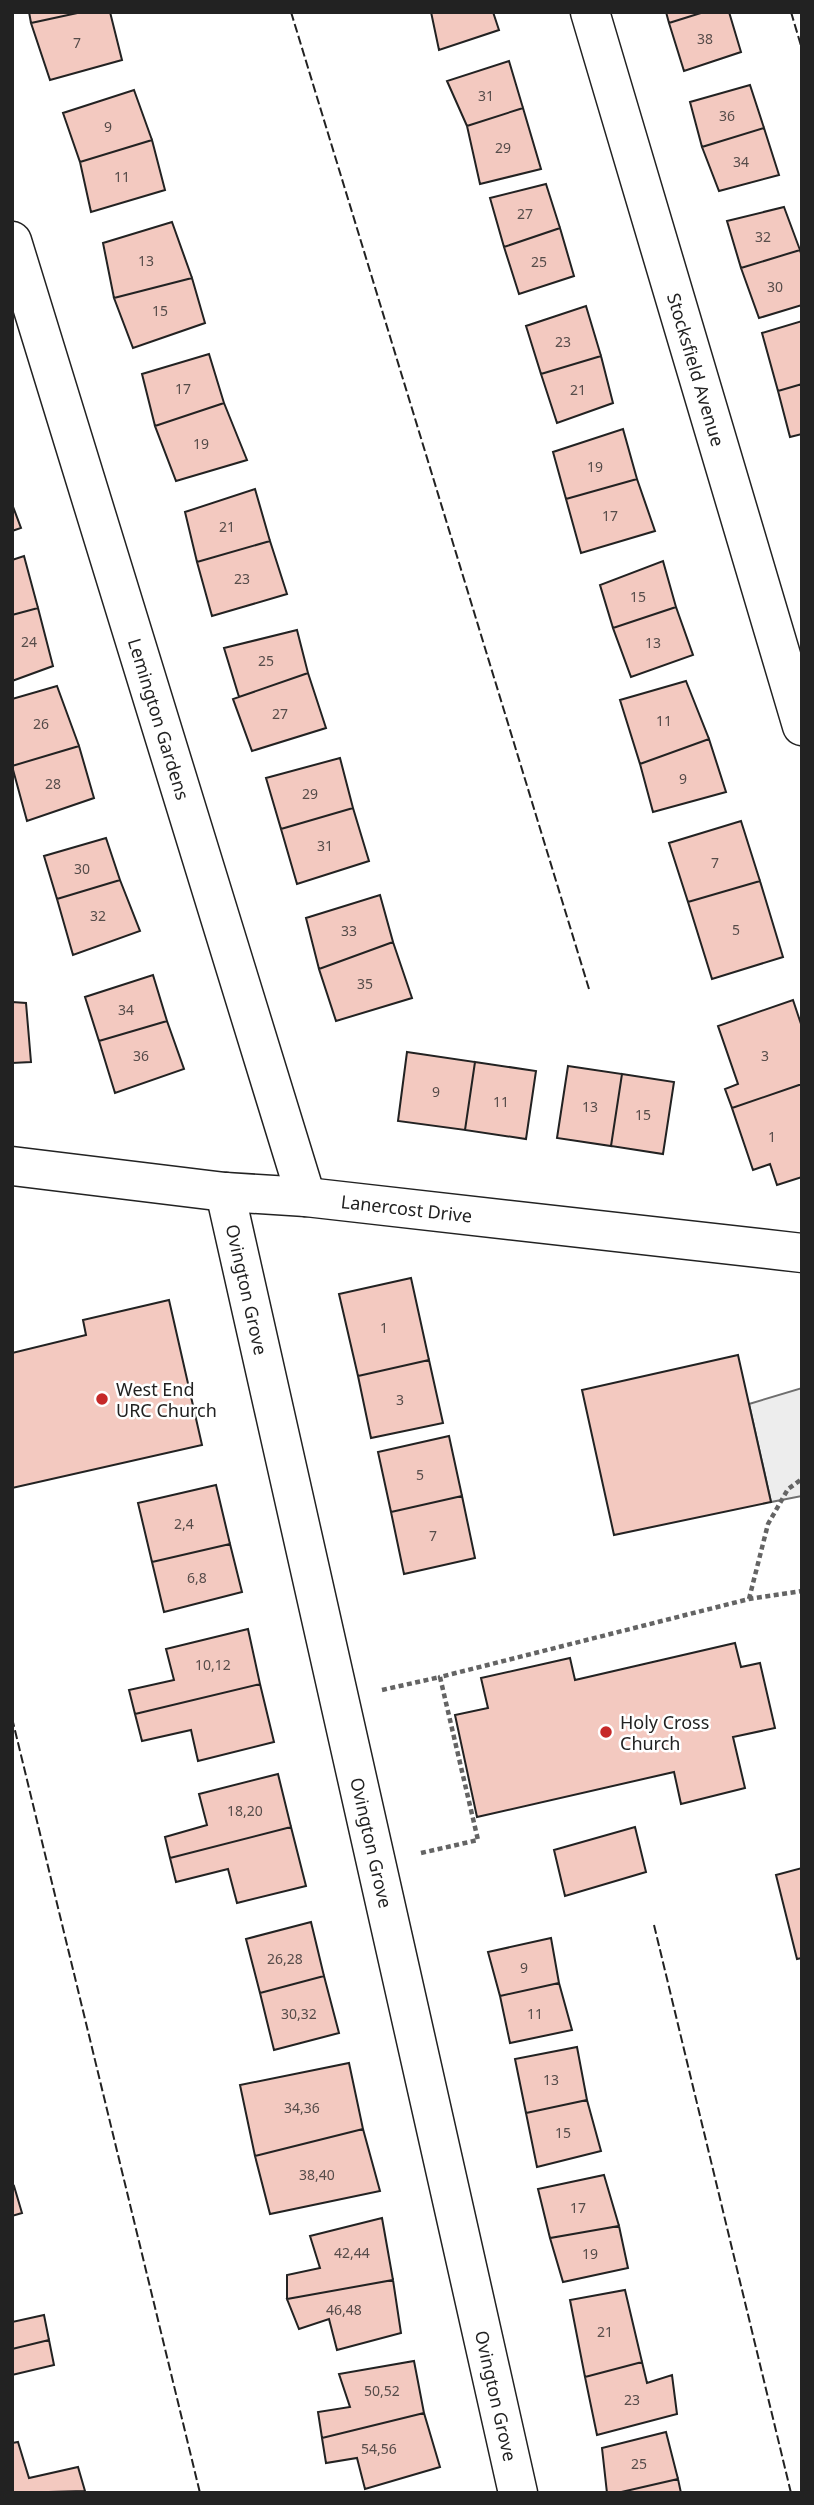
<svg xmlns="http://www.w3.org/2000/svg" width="814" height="2505" font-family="'Noto Sans',sans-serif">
<rect width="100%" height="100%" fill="#fff"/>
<path fill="#ededed" stroke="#6f6f6f" stroke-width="2" d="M802,1388V1496L771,1502L749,1404Z"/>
<path fill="#f3c9c0" stroke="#222" stroke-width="2" d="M29,12H82L31,23Z
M82,12H110L122,60L50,80L31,23Z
M431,12H493L499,30L439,50Z
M666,12H704L669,23Z
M704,12H729L741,52L684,71L669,23Z
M509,61L523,108L467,126L447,81Z
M750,85L764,128L702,147L690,102Z
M134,90L152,140L80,162L63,113Z
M523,108L541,169L480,184L467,126Z
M764,128L779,175L719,191L702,147Z
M152,140L165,190L91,212L80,162Z
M546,184L560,228L504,247L490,198Z
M784,207L800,250L741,268L727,221Z
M172,222L192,278L114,298L103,243Z
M560,228L574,276L519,294L504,247Z
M800,250L802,257V305L759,318L741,268Z
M192,278L205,323L133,348L114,298Z
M586,306L601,356L541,374L526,326Z
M802,321V384L778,391L762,333Z
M209,354L224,403L155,426L142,374Z
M601,356L613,403L557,423L541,374Z
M802,384V434L790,437L778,391Z
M224,403L247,460L176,481L155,426Z
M623,429L637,479L566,499L553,452Z
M637,479L655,531L581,553L566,499Z
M255,489L270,541L197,562L185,512Z
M12,504L21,528L12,531Z
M270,541L287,594L212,616L197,562Z
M24,556L38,608L12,615V560Z
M663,561L676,607L613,628L600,585Z
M676,607L693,655L631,677L613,628Z
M38,608L53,666L12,681V615Z
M297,630L308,673L239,697L224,648Z
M308,673L326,728L252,751L233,699Z
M686,681L709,739L640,764L620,700Z
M57,686L79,746L12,766V699Z
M709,739L726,792L653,812L640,764Z
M79,746L94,798L27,821L12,766Z
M340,758L353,808L281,829L266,778Z
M353,808L369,861L297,884L281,829Z
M741,821L760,881L688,902L669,843Z
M106,838L120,880L57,899L44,856Z
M120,880L140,931L73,955L57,899Z
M760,881L783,957L712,979L688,902Z
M380,895L393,942L319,969L306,918Z
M393,942L412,998L336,1021L319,969Z
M153,975L167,1021L99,1041L85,997Z
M793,1000L802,1027V1084L732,1108L725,1089L738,1084L718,1026Z
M12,1002L26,1003L31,1062L12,1063Z
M167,1021L184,1069L115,1093L99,1041Z
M407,1052L475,1062L465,1130L398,1121Z
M475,1062L536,1071L526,1139L465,1130Z
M568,1066L622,1074L611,1146L557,1138Z
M622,1074L674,1082L663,1154L611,1146Z
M802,1084V1177L777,1185L770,1164L753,1170L732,1108Z
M411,1278L429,1360L358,1376L339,1294Z
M169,1300L202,1445L12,1488V1353L86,1335L83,1320Z
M738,1355L771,1502L614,1535L582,1390Z
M429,1360L443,1423L371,1438L358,1376Z
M449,1436L462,1496L391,1512L378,1452Z
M216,1485L230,1544L152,1562L138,1503Z
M462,1496L475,1558L404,1574L391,1512Z
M230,1544L242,1592L164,1612L152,1562Z
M248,1629L260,1684L135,1714L129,1690L174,1680L166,1649Z
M735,1643L741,1667L760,1663L775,1728L733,1737L745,1788L681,1804L674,1772L477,1817L455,1715L488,1708L481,1678L570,1658L575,1680Z
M260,1684L274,1742L198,1761L191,1730L142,1741L135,1714Z
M278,1774L291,1827L170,1858L165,1837L207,1825L199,1794Z
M291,1827L306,1886L237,1903L228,1869L176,1882L170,1858Z
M635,1827L646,1872L565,1896L554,1850Z
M802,1868V1958L797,1959L776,1875Z
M311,1922L324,1976L260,1993L246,1939Z
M551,1938L559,1983L500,1996L488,1952Z
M324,1976L339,2033L274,2050L260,1993Z
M559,1983L572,2030L510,2043L500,1996Z
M577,2047L587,2100L526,2113L515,2059Z
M349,2063L363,2129L255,2156L240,2085Z
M587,2100L601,2151L537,2167L526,2113Z
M363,2129L380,2191L270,2214L255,2156Z
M604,2175L619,2226L550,2238L538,2189Z
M14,2186L22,2213L12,2216V2187Z
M382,2218L393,2280L287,2299V2275L320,2268L310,2236Z
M619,2226L628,2268L563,2282L550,2238Z
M393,2280L401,2333L337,2350L329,2319L299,2329L287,2299Z
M625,2290L642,2362L585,2377L570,2300Z
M44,2315L49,2340L12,2349V2322Z
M49,2340L54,2365L12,2375V2349Z
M414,2361L424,2413L322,2438L318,2412L350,2407L339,2374Z
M642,2362L647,2383L672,2375L677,2414L597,2435L585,2377Z
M424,2413L440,2467L365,2489L357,2458L326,2463L322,2438Z
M666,2432L678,2479L617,2493H607L602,2448Z
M18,2442L29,2478L78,2467L85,2491L12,2493V2443Z
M678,2479L681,2493H617Z"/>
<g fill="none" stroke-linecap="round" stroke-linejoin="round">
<g stroke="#222" stroke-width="41">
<g id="street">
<path id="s1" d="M590,12L802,726"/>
<path id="s2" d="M12,241L306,1197"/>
<path id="s3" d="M225,1192L518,2493"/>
</g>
</g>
<g stroke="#222" stroke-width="41">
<g id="secondary">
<path id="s4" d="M12,1166L225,1192L306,1197L802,1253"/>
</g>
</g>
<path stroke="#646464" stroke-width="4.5" stroke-dasharray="5 3.5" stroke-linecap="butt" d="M749,1599L768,1524L788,1489L802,1479
M382,1690L440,1677
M421,1853L478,1840L440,1677L749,1599L802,1591"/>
<use href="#street" stroke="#fff" stroke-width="38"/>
<use href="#secondary" stroke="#fff" stroke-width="38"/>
<path stroke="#222" stroke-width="2" stroke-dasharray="9 3.5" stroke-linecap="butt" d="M291,12L589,989
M791,12L802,49
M12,1718L200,2493
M654,1925L791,2493"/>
</g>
<g fill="#c62828" stroke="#fff" stroke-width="2.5">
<circle cx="102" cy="1399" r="7"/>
<circle cx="606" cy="1732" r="7"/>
</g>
<g text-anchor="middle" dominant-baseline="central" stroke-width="5" stroke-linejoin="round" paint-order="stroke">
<g font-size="14" fill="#564c4a">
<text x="705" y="38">38</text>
<text x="77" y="42">7</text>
<text x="486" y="95">31</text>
<text x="727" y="115">36</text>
<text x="108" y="126">9</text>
<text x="503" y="147">29</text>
<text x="741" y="161">34</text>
<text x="122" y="176">11</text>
<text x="525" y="213">27</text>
<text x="763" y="236">32</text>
<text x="146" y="260">13</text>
<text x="539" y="261">25</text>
<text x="775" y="286">30</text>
<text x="160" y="310">15</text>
<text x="563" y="341">23</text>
<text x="183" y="388">17</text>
<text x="578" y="389">21</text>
<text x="201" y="443">19</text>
<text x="595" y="466">19</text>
<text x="610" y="515">17</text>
<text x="227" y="526">21</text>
<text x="242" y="578">23</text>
<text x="638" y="596">15</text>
<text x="29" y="641">24</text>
<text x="653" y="642">13</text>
<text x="266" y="660">25</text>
<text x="280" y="713">27</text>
<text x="664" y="720">11</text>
<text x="41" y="723">26</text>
<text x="683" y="778">9</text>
<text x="53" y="783">28</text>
<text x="310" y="793">29</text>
<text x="325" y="845">31</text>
<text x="715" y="862">7</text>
<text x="82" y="868">30</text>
<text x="98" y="915">32</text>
<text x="736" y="929">5</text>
<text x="349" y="930">33</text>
<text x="365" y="983">35</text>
<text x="126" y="1009">34</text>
<text x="141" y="1055">36</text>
<text x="765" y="1055">3</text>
<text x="436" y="1091">9</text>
<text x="501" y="1101">11</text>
<text x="590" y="1106">13</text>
<text x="643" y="1114">15</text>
<text x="772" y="1136">1</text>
<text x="384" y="1327">1</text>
<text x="400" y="1399">3</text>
<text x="420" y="1474">5</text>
<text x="184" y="1523">2,4</text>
<text x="433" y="1535">7</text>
<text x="197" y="1577">6,8</text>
<text x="213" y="1664">10,12</text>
<text x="245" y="1810">18,20</text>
<text x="285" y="1958">26,28</text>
<text x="524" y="1967">9</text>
<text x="299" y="2013">30,32</text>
<text x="535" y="2013">11</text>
<text x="551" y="2079">13</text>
<text x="302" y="2107">34,36</text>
<text x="563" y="2132">15</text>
<text x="317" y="2174">38,40</text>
<text x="578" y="2207">17</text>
<text x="352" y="2252">42,44</text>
<text x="590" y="2253">19</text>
<text x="344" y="2309">46,48</text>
<text x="605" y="2331">21</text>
<text x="382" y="2390">50,52</text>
<text x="632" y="2399">23</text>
<text x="379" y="2448">54,56</text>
<text x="639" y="2463">25</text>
</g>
<g font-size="18" fill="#222" stroke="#fff">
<text stroke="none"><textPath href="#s1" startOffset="373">Stocksfield Avenue</textPath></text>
<text stroke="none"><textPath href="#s2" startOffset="500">Lemington Gardens</textPath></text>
<text stroke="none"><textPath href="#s4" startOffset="397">Lanercost Drive</textPath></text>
<text stroke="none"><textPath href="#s3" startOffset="100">Ovington Grove</textPath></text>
<text stroke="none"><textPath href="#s3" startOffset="667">Ovington Grove</textPath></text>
<text stroke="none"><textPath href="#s3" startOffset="1234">Ovington Grove</textPath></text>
</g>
<g font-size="18" fill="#222" stroke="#fff" text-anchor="start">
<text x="116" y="1389">West End<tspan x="116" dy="21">URC Church</tspan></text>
<text x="620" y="1722">Holy Cross<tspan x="620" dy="21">Church</tspan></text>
</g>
</g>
<rect width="814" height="2505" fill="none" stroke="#222222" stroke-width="28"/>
</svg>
